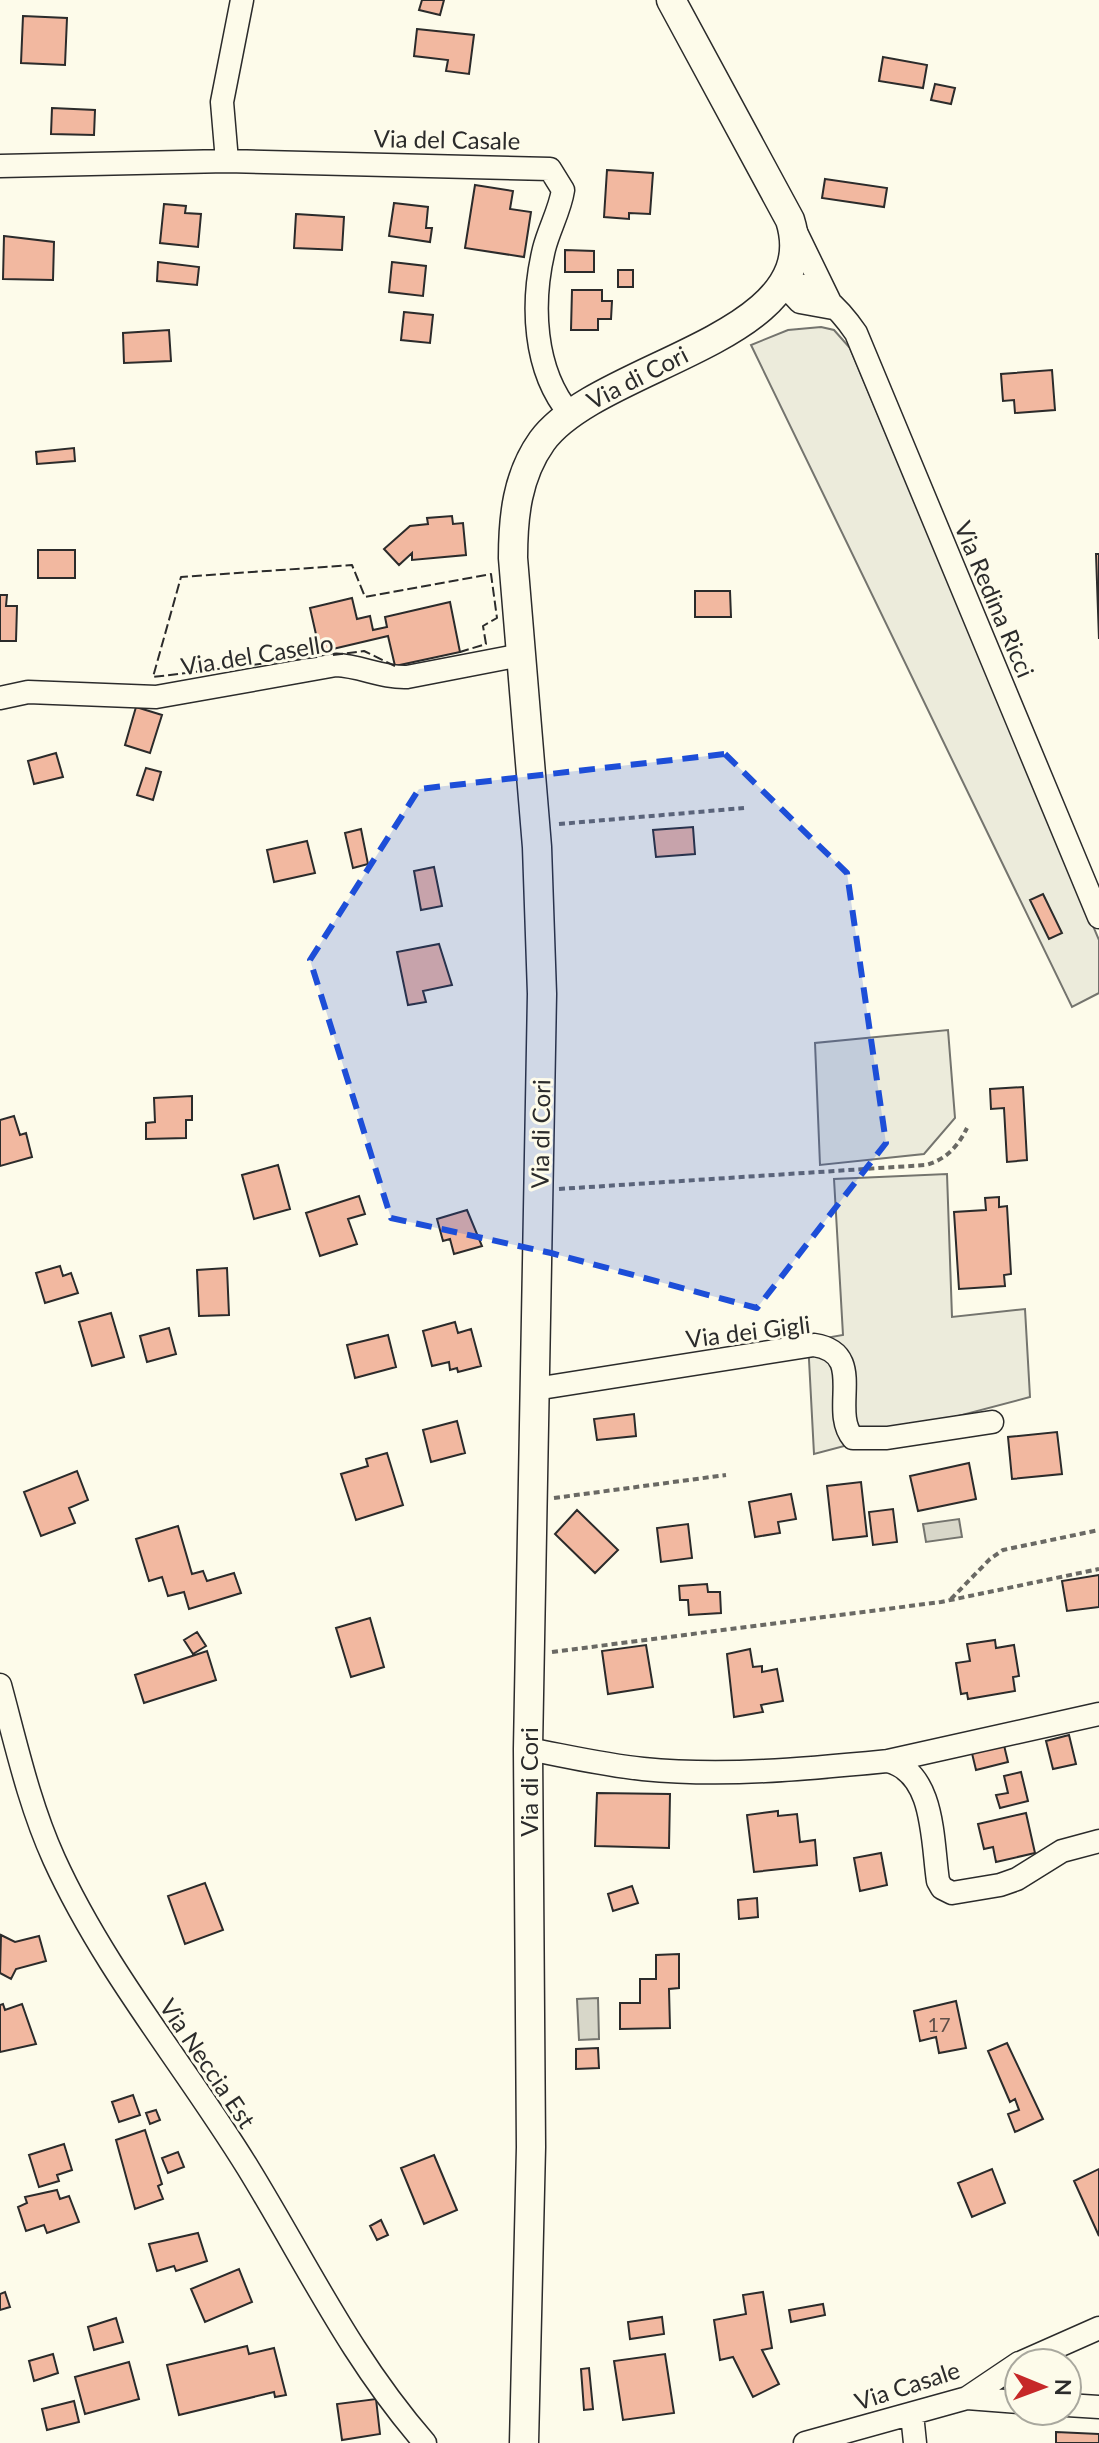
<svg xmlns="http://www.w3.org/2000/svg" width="1099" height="2443" font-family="Lato,sans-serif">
<rect width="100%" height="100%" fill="#fdfbea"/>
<path fill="#ecebdb" stroke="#74746e" stroke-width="2" d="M821,327L834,330L850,348L1099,940V993L1072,1007L751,345L788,330Z
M948,1030L955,1118L924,1154L820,1165L815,1043Z
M947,1174L952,1317L1025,1309L1030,1397L814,1454L808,1341L843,1335L834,1179Z"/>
<path fill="#d8d7c9" stroke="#74746e" stroke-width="2" d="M959,1519L962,1537L926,1542L923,1524Z
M598,1998L599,2039L579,2040L577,1999Z"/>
<path fill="#f2b8a0" stroke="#2b2b2b" stroke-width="2" d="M422,0H444L440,15L419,10Z
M23,16L67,18L65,65L21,63Z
M417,29L474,35L469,74L446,71L448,60L414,56Z
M883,57L927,65L923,88L879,81Z
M935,84L955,88L951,104L931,100Z
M52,108L95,110L94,135L51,134Z
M607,170L653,173L650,214L629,213V219L604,217Z
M825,179L887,188L884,207L822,198Z
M475,185L513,191L510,209L531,212L524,257L465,248Z
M394,203L428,207L426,228H432L430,242L389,236Z
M164,204L186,206L185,213L201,214L198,247L160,243Z
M296,214L344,217L342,250L294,248Z
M4,236L54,242L53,280L3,279Z
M565,250L594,251V272H565Z
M158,262L199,267L197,285L157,281Z
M392,262L426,266L423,296L389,292Z
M618,270H633V287H618Z
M572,290H602V301H612L611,319H598V330H571Z
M404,312L433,315L430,343L401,340Z
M169,330L171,361L124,363L123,333Z
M1052,370L1055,410L1015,413L1014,400L1003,401L1001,374Z
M74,448L75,461L37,464L36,452Z
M452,516L453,524L463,523L466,555L412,560V553L399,565L384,549L410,526L428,524L427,518Z
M38,550H75V578H38Z
M1096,554H1099V639Z
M695,591H730L731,617H695Z
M0,595H7L6,606H17L16,641H0Z
M352,598L357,619L370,616L373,630L387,627L385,617L450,602L460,652L395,666L388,636L320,652L310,608Z
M136,707L162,715L150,753L125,745Z
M56,753L63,777L34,784L28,761Z
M146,768L161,772L153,800L137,795Z
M693,827L695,854L656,857L653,830Z
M361,829L368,864L353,868L345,833Z
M307,841L315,873L274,882L267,850Z
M434,867L442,906L421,910L414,871Z
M1043,894L1062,933L1049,939L1030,900Z
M439,944L452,985L423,991L426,1002L408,1005L397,952Z
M1023,1087L1027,1160L1007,1162L1004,1108L991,1109L990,1089Z
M192,1096V1120H186V1138L146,1139V1123L155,1122L154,1098Z
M14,1116L20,1135L26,1133L32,1157L0,1166V1120Z
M278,1165L290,1209L254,1219L242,1175Z
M359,1196L365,1214L348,1219L357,1244L320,1256L306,1213Z
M999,1197V1207L1007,1206L1011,1274L1004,1275L1005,1286L959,1289L954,1212L986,1210L985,1198Z
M467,1210L482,1246L454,1254L450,1239L443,1241L437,1219Z
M60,1266L63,1276L71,1273L78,1293L45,1303L36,1273Z
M227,1268L229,1315L199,1316L197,1270Z
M111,1313L124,1357L92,1366L79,1322Z
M455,1322L458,1333L471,1329L481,1366L458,1372L457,1368L450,1370L449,1362L432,1366L423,1331Z
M169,1328L176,1354L147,1362L140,1336Z
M388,1335L396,1367L355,1378L347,1345Z
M634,1414L636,1436L597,1440L594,1419Z
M457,1421L465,1453L431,1462L423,1430Z
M1057,1432L1062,1474L1012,1479L1008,1437Z
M387,1453L403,1505L356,1520L341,1474L368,1466L366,1459Z
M969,1463L976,1499L918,1511L910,1476Z
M77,1471L88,1500L69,1508L75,1523L41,1536L24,1492Z
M861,1482L867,1536L833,1540L827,1486Z
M791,1494L796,1519L778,1522L780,1533L755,1537L749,1502Z
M893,1509L897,1542L873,1545L869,1512Z
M577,1510L618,1550L595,1573L555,1534Z
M688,1524L692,1558L661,1562L657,1528Z
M178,1526L192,1574L203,1571L207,1581L234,1573L241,1593L189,1609L184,1592L168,1596L162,1577L149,1581L136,1539Z
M1099,1575V1607L1067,1611L1062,1581Z
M707,1584L708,1592H720L721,1613L689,1615L688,1600H680L679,1586Z
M370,1618L384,1667L351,1677L336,1628Z
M197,1632L206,1646L193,1654L184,1640Z
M995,1640L996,1648L1014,1645L1019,1676L1013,1677L1015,1691L968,1699L967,1693L961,1694L956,1663L970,1661L967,1644Z
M646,1645L653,1687L608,1694L602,1651Z
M750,1649L753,1667L762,1666V1672L777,1669L783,1701L761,1705L763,1712L734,1717L727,1654Z
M207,1651L216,1680L144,1703L135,1675Z
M1069,1735L1076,1764L1053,1769L1046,1741Z
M1002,1737L1008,1762L976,1770L970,1745Z
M1021,1772L1028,1801L1000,1808L996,1795L1008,1793L1004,1776Z
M597,1793L670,1794L669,1848L595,1846Z
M778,1811V1816L797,1814L800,1842L815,1840L817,1865L754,1872L747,1815Z
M1026,1813L1035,1853L996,1862L993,1847L984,1849L978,1824Z
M881,1853L887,1885L860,1891L854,1858Z
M205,1883L223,1930L185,1944L168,1896Z
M632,1886L638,1903L613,1911L608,1894Z
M757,1898L758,1917L739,1919L738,1900Z
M1,1935L15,1942L39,1936L46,1961L16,1969L11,1979L0,1973Z
M679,1954V1988L669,1989L670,2028L620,2029V2003H640V1979H656V1955Z
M956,2001L966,2048L939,2053L936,2037L920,2041L914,2011Z
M3,2004L5,2010L22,2004L36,2044L0,2052V2005Z
M1007,2043L1043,2119L1015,2132L1008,2114L1019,2110L1015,2099L1010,2102L988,2051Z
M598,2048L599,2068L576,2069V2049Z
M133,2095L140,2115L119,2122L112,2102Z
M156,2110L160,2120L150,2124L146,2113Z
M145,2130L162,2184L158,2186L163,2199L135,2209L116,2140Z
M64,2144L72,2170L57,2175L59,2181L39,2187L29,2155Z
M178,2152L184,2167L168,2173L162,2158Z
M434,2155L457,2210L424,2224L401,2168Z
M992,2169L1005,2203L972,2217L958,2183Z
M1099,2169V2236L1074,2181Z
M57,2190L60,2199L69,2196L79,2222L47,2233L44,2225L26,2231L18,2207L27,2203L25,2197Z
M381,2220L388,2235L377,2240L370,2226Z
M198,2233L207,2261L176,2271L174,2266L157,2271L149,2244Z
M239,2269L252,2302L205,2322L191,2289Z
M5,2292L10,2307L0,2310V2294Z
M763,2292L772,2348L762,2350L779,2384L753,2397L733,2357L720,2360L714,2320L746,2314L743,2295Z
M823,2304L825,2315L791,2322L789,2310Z
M662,2317L664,2334L630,2339L628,2322Z
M116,2318L123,2342L94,2350L88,2327Z
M247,2346L249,2354L274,2348L286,2395L275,2397L274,2392L179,2415L167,2365Z
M53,2354L58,2373L34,2381L29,2361Z
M665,2354L674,2413L623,2420L614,2361Z
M129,2362L139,2399L85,2414L75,2377Z
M589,2368L593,2409L584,2410L581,2369Z
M376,2399L380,2434L342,2440L337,2404Z
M74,2401L79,2422L47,2430L42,2409Z
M1056,2432L1099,2434V2443H1056Z"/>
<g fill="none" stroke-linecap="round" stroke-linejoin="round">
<g stroke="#2b2b2b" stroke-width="25">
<path id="minor" d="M227,161L222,102L242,0
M0,166L227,161L550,169L563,190C560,210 549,229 544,249C531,303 533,370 570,414
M793,226L829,300
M833,308L800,302L784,285C813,279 841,311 856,333L1099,917
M0,698L28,692L156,697L336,665C361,666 382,678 407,677L521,655
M535,1389L814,1345C868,1353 829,1410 853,1438H887L992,1422
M0,1685C16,1744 29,1804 54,1859C105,1971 184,2064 248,2168C307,2264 350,2357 425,2443
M528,1749C566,1756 604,1765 643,1769C725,1777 806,1769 888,1761C935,1773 932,1841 938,1881L942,1888L952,1893L1000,1885L1017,1879L1062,1851L1099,1841
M888,1761L1099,1714
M1020,2363L1099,2328
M967,2398L1019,2402
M1067,2405L1099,2407
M912,2414L915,2443
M805,2443L967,2398L1019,2363"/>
</g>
<g stroke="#2b2b2b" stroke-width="31">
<path id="major" d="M524,2443L531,2147L528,1749L542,994L537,847L513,558C513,517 517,476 542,441C599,363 828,339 790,220L671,0"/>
</g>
<path stroke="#6a6964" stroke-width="4" stroke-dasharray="6 4" stroke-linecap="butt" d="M559,824L744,808
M559,1189L926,1165C947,1159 958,1146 967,1128
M554,1498L726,1475
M951,1599L990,1559L1003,1550L1099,1530
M552,1652L941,1602L1099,1569"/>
<use href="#minor" stroke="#fdfbea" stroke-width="22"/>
<use href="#major" stroke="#fdfbea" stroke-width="28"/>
<path stroke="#2b2b2b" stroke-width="2" stroke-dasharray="10 4" stroke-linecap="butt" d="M333,655L364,651L395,666
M317,657L153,677L181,577L352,565L365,597L491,574L497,618L483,626L486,644L460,652"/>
</g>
<path fill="#1d4ed8" fill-opacity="0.2" stroke="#1d4ed8" stroke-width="6" stroke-dasharray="16 10" stroke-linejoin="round" d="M725,754L847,873L886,1143L757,1308L551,1253L391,1218L310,960L419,789Z"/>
<g text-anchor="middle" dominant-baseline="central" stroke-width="6" stroke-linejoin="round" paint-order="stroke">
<g font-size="20" fill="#5d4e48">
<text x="939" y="2024">17</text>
</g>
<g font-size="24" fill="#2b2b2b" stroke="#fdfbea">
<text transform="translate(447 139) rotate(1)">Via del Casale</text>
<text transform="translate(637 377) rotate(-27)">Via di Cori</text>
<text transform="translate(995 599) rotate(67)">Via Redina Ricci</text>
<text transform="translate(257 654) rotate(-9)">Via del Casello</text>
<text transform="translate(540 1134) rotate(-89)">Via di Cori</text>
<text transform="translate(748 1331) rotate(-7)">Via dei Gigli</text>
<text transform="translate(528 1782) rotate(-90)">Via di Cori</text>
<text transform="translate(208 2063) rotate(56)">Via Neccia Est</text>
<text transform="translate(907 2385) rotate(-18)">Via Casale</text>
</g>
</g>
<g transform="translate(1043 2387) rotate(91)"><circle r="38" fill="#fdfbea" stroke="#a9a89e" stroke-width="2"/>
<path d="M0-6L14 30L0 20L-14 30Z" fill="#c62828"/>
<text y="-12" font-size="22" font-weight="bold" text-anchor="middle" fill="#2b2b2b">N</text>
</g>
</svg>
